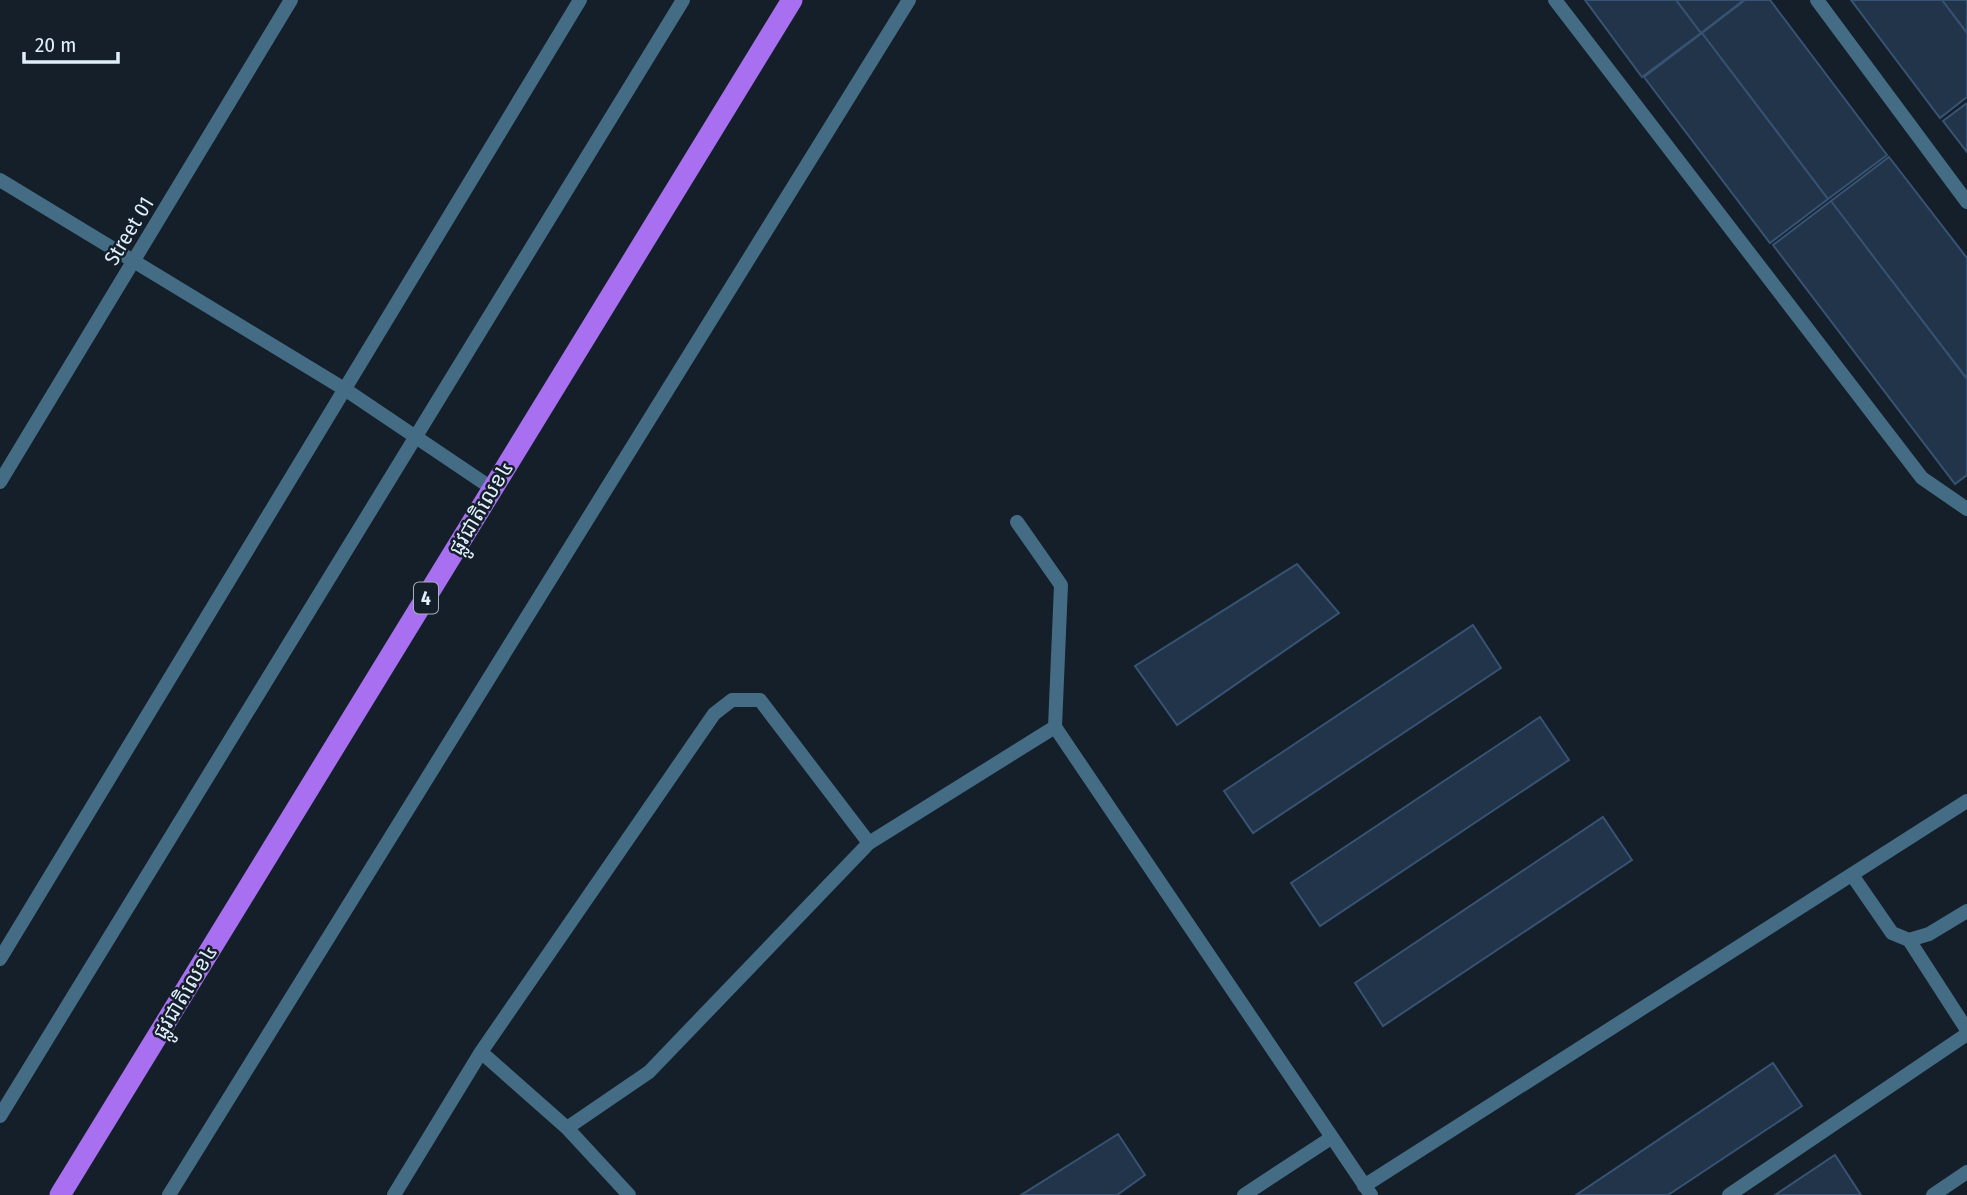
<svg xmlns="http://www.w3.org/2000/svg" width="1967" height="1195" font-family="'Fira Sans Condensed','Noto Sans Khmer',sans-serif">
<rect width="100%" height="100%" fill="#141f2a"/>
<path fill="#223449" stroke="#375373" stroke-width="2" d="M1585,0H1676L1701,33L1642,77Z
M1676,0H1744L1701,33Z
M1745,0H1770L1887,155L1828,199L1702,33Z
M1851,0H1942L1967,33V97L1940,118Z
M1942,0H1967V33Z
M1702,33L1828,199L1770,243L1644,77Z
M1967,103V152L1943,121Z
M1889,157L1967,258V379L1831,201Z
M1831,201L1967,379V475L1955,484L1773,245Z
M1297,564L1339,613L1177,725L1135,666Z
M1473,625L1501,668L1253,833L1224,791Z
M1540,717L1569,760L1320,926L1291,883Z
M1603,817L1632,860L1383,1026L1355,983Z
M1773,1063L1802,1106L1668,1195H1576Z
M1118,1134L1145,1175L1117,1195H1021Z
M1835,1155L1861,1195H1775Z"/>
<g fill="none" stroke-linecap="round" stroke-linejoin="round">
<path stroke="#446c84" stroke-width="14" d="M1017,522L1061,585L1055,727L1371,1195
M1852,875L1892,933L1909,940L1929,934L1967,911
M1909,940L1967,1030
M481,1052L567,1128L629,1195
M0,1116L683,0
M567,1128L649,1072L869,843L1055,727
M1364,1186L1967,801
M169,1195L909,0
M394,1195L481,1052L714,714L732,700H760L869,843
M1244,1195L1331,1138
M1729,1195L1967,1034
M1933,1195L1967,1172"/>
<path stroke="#446c84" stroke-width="14" d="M1555,0L1922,478L1967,509
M1817,0L1967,202
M0,180L346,390L493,489
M0,482L291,0
M0,959L580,0"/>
<path stroke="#a870f0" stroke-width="21" d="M60,1195L792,0"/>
</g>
<g text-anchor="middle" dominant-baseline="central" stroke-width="5" stroke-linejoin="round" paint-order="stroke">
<rect fill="#141f2a" stroke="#a4b1bd" stroke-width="2" x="414" y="582.5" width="24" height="31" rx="5"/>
<g font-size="19" font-weight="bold" fill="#e1effc">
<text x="426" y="598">4</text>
</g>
<g font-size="21" fill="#e1effc" stroke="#141f2a">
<text transform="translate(129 231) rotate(-59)">Street 01</text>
<text transform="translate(481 508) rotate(-59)">ផ្លូវជាតិលេខ៤</text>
<text transform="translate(185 992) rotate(-59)">ផ្លូវជាតិលេខ៤</text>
</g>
</g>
<path d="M24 52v10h94v-10" fill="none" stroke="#e1effc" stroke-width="3.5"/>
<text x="35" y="52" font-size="21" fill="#e1effc" stroke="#141f2a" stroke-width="5" paint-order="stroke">20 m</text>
</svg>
